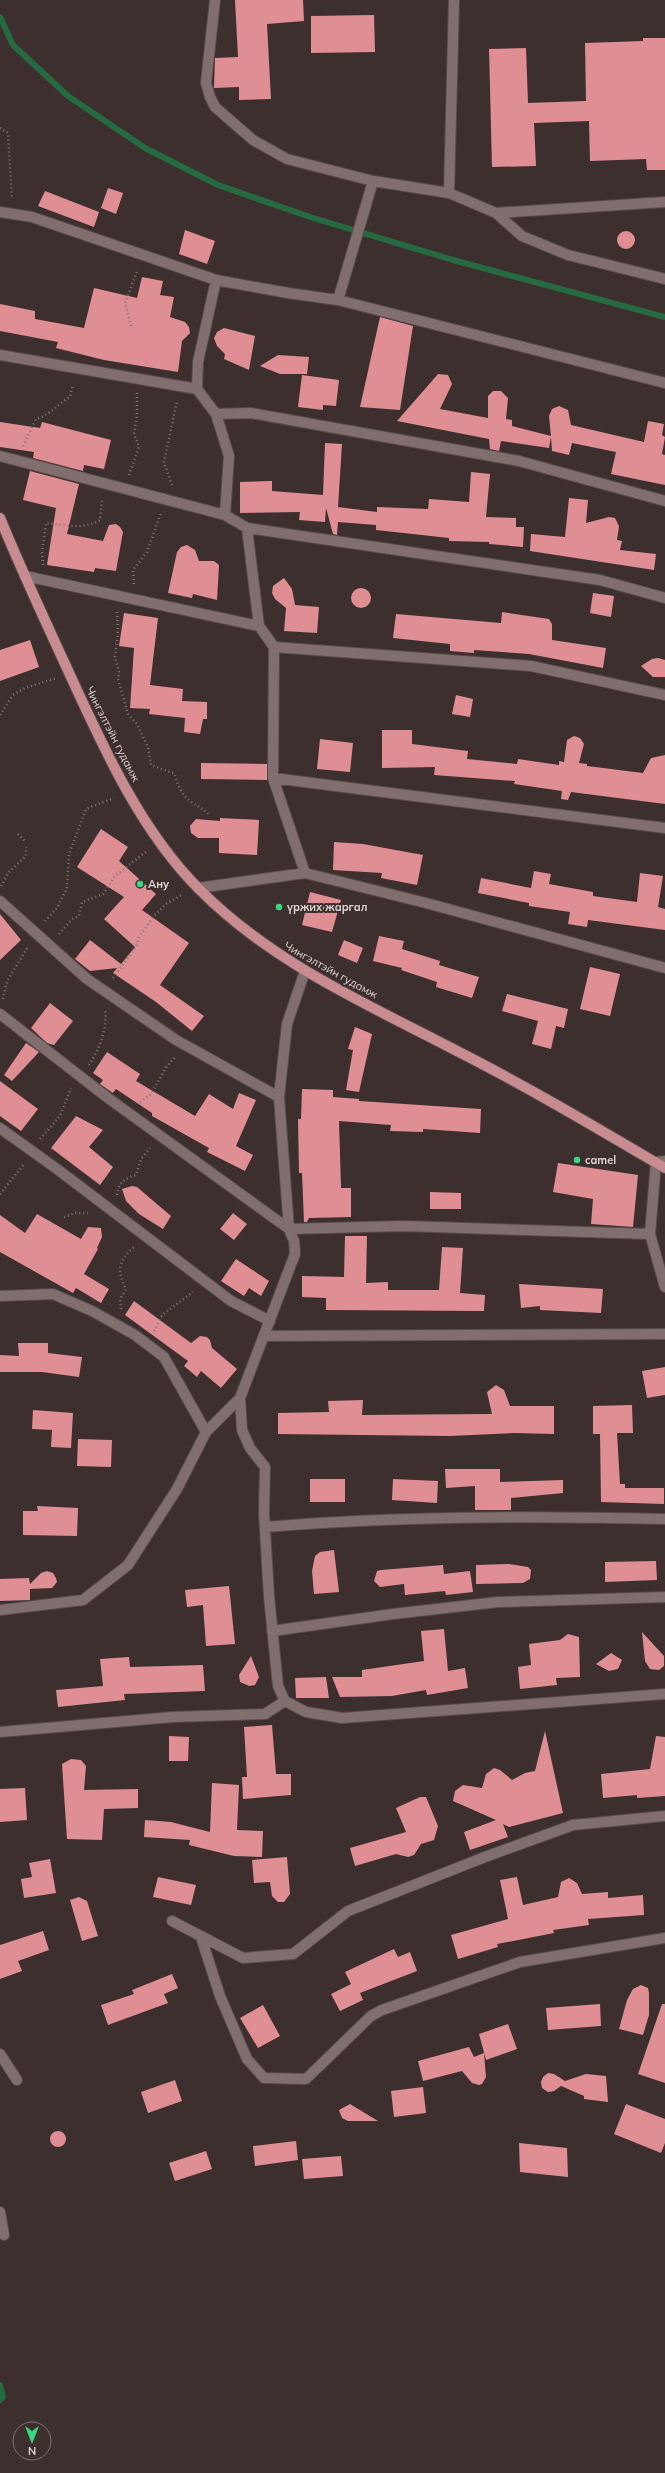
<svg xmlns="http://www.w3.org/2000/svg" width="665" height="2473" font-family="Mulish,sans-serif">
<rect width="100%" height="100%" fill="#3e2f2f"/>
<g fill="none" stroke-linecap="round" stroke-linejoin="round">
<path stroke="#256a41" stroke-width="6" d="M0,17L13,45L68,96L145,148L218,185L310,217L453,260L665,317
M0,2385L3,2397L0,2400"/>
</g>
<path fill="#df8f93" d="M235,0H303L304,21L267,24L271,99L239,100V87L214,88L215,58L238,57Z
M374,15L375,52L311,53V16Z
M643,38H665V170H647L646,159L590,161L589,121L534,123L536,166L492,167L489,49L526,48L528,103L586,101L585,43L643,41Z
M108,188L123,193L116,214L101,208Z
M45,191L99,212L94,227L38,206Z
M185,230L215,241L207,264L179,254Z
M617 240a9 9 0 1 1 18 0a9 9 0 1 1-18 0Z
M142,277L163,281L160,295L174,297L170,317L185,322L189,327L190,333L182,341L178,372L104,360L56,348L58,342L0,331V304L35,311V319L84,328L94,288L137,298Z
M380,317L413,326L400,410L360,407Z
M224,328L255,336L249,370L224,359L225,354L217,346L214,338L217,332Z
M278,355L309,357L307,374H280L260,366Z
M438,374L448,375L452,384L440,409L488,418V396L493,391H501L508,398L506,419L512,420V426L551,436L549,416L552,409L559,406L568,410L571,425L644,442L648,421L664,424L662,435L665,437L662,454L665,455V485L611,474L616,452L572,443L569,455L552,451L551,437L549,448L501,441L499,451L490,449L489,439L397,421Z
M302,375L339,380L336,406L323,405V410L298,407Z
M0,422L40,428L42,422L111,440L104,469L84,465L83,471L33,458L34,452L0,447Z
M325,443L342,444L338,507L377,512V507L428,509L429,499L469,502L471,472L490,474L486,517L516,518V527H524L523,547L489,544V542L449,541V538L376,530V525L338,522L337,535L333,534L326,508L325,522L299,520L300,512L240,513V482L272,481V491L323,495Z
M30,471L79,484L67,534L103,541L109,525L116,524L120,527L123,532L116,571L95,568L94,572L47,565L56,508L23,500Z
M569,498L588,500L586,523L609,517L615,518L619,526L617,540L622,541L620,550L656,554L654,570L530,551L531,534L565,537Z
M187,545L195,550L199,561H214L219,565L217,600L193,594L192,598L168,593L177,552L181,547Z
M284,578L292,589L295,605L319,607L317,633L284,631L286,608L275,599L272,593L273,586Z
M351 598a10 10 0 1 1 20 0a10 10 0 1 1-20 0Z
M593,593L614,596L611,617L590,613Z
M502,612L549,619L552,624V640L606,648L603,668L529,654L474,650V653L450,651V644L393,638L396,614L501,623Z
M124,613L158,618L150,685L183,689L182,701L207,702V719H203L200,734L184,732L185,718L149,714L150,709L130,708L134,648L119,646Z
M30,640L39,667L0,681V650Z
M658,658L665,660V677H653L641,666L652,659Z
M456,695L473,699L470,717L452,714Z
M382,730H412V744L468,751L467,759L517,764L518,759L559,765V761L564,762L567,740L574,736L580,738L584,744L579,763L587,764V766L643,773L651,758L665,755V804L571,792L568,800L561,799L562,791L514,784L515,781L434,775L435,767L382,768Z
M320,739L353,743L350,772L317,769Z
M201,763L267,764V780L201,779Z
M220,818L259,820L257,855L219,853V838H198L191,833L190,826L196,819L220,821Z
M101,829L128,847L119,861L156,894L142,910L189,943L160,985L204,1016L192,1031L156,1002L113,973L117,968L90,971L75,959L90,940L121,964L135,947L104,919L124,897L77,867Z
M334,842L363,844L423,855L417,885L381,878L382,873L333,870Z
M534,871L551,874L549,884L593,892V896L637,902L640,873L663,876L658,907L665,909V930L588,920L587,927L568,924L570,912L529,906V903L478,893L481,878L531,888Z
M310,892L341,900L332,932L302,925Z
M0,914L21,940L0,960Z
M379,936L404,941L402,949L440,961L439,965L479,977L472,998L436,987L437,982L401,970L402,968L373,961Z
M344,940L363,948L357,963L338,955Z
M590,967L620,974L610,1016L580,1009Z
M507,994L568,1009L564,1028L556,1026L551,1049L532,1044L538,1021L502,1011Z
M50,1003L73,1021L54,1045L47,1043L31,1028Z
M355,1027L372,1034L359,1092L346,1090L353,1050L348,1049Z
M26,1043L39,1052L12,1081L4,1075Z
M107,1052L140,1074L136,1081L195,1116L209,1094L233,1109L239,1093L256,1100L236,1146L253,1155L245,1171L207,1152L209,1148L152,1116V1113L116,1089L113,1093L100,1084L103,1080L93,1073Z
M0,1081L38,1109L21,1131L0,1116Z
M302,1089L333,1090V1097L359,1099V1101L481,1109L480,1133L423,1129V1132L390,1131L391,1125L339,1121L341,1188H351V1217L309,1218L307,1222H304L302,1173H299L298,1119H301Z
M76,1116L103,1130L89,1147L113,1167L100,1185L51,1148Z
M558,1163L638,1175L633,1227L591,1224L593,1199L553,1192Z
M132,1186L137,1187L171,1216L163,1229L139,1214L126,1201L122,1189Z
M430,1192L461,1193V1209H430Z
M233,1213L247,1224L234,1240L220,1229Z
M37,1214L81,1239L88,1227L101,1228L102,1237L97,1248L98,1249L84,1274L109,1289L101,1303L76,1288L73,1293L0,1252V1215L25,1233Z
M345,1236H367L366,1283L388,1282V1290H439L442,1247L463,1248L460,1293L485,1295L484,1311L326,1310V1298L302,1297V1276L344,1277Z
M236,1259L269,1281L261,1296L249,1288L244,1296L221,1281Z
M519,1284L603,1289L601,1313L540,1310V1306L521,1308Z
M134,1301L191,1343L200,1336L207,1337L210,1340L212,1348L237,1369L221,1388L201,1371L197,1377L184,1366L188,1361L125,1315Z
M18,1343H48V1353L82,1357L79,1377L42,1372H0V1355L19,1356Z
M665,1367V1395L647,1398L642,1371Z
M496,1385L504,1390L510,1406H554V1434L515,1433L450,1436L278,1434V1413L329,1412L328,1401L363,1400L362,1415L492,1414L487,1392Z
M632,1405L633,1433H617L620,1484H625V1488H664V1504L601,1502L600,1434H593V1406Z
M33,1410L73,1413L71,1448L51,1447L52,1430L32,1429Z
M78,1439L112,1440L111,1467L77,1466Z
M445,1469H500V1482L563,1480V1493L511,1498V1510H475V1486L446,1488Z
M310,1479H345V1502H310Z
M393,1479L438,1481L437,1503L392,1500Z
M37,1506L78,1508L77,1536L23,1535V1511H38Z
M334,1550L339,1592L314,1594L312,1571L315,1556L320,1552Z
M656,1561L657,1580L605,1582V1562Z
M509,1564L528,1567L531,1570L530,1579L523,1583L476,1584V1565Z
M443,1565L444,1574L470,1571L473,1592L446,1595L445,1591L405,1595L404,1584L380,1587L374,1581L377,1571L381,1570Z
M47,1571L53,1573L56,1578L57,1582L52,1588L30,1589V1600L0,1601V1579L29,1578L30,1584L41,1573Z
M229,1586L235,1644L206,1646L203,1605L187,1607L185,1590Z
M444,1629L448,1671L465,1668L468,1688L427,1695L426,1690L392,1696L340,1697L332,1677H362V1670L424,1661L421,1631Z
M642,1632L664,1656V1666L659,1670L650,1669L645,1661Z
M568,1634L579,1637L580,1677L556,1678L557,1685L520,1689L518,1667L531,1665L529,1644L560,1640Z
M611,1653L622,1660L618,1669L609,1671L596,1664Z
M251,1656L259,1677L255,1685L249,1686L240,1682L239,1675Z
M129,1657L130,1667L203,1665L205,1691L124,1694L125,1700L58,1707L56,1690L103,1686L100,1659Z
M326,1677L329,1698H296L295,1678Z
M272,1725L276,1774H291V1795L243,1799L242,1777H247L244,1727Z
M545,1731L563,1813L509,1827L503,1824L508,1837L470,1850L464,1832L496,1820L453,1801L455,1791L463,1785L482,1788L486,1774L494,1768L500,1770L512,1780L525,1773L535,1771Z
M169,1736L189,1737L188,1761H169Z
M656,1736L665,1737V1796L637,1798V1795L603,1798L601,1774L650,1769Z
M71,1759L81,1760L86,1766L84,1790L138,1789V1808L104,1809L102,1840L67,1839L62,1764Z
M212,1783L239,1785L237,1830L263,1831L262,1857L234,1856L189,1845L190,1840L144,1837L145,1820L171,1822L210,1832Z
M25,1788L27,1820L0,1822V1789Z
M420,1797H426L438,1826L434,1840L421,1844L414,1855L408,1857L396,1854L355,1866L350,1848L406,1832L396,1808Z
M287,1857L290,1894L284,1902H278L272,1896L270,1882L254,1883L252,1860Z
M50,1859L56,1893L24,1898L21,1879L32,1877L29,1863Z
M158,1877L196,1885L191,1905L153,1897Z
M517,1877L523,1905L558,1897L561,1882L569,1878L577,1883L582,1894L608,1892V1898L643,1895L644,1915L588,1919L589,1925L553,1930L554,1933L497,1944L498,1947L458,1959L451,1935L508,1919L500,1880Z
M79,1897L87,1901L98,1936L82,1941L70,1900Z
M43,1931L49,1950L18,1961L22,1971L0,1979V1945Z
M394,1949L398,1957L410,1952L417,1971L360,1993L363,2000L340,2011L331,1994L351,1984L345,1972Z
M172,1974L178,1988L164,1994L168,2003L108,2025L101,2005L134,1994L132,1990Z
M641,1985L648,1988L649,1993V2015L643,2035L619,2029L627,2000L633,1989Z
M600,2004L601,2026L548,2030L546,2008Z
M662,2004H665V2083L638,2074Z
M263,2005L280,2036L258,2048L240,2018Z
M508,2024L517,2049L486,2060L479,2034Z
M469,2047L474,2057L484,2053L486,2077L482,2084L479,2085L472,2083L462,2071L423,2081L418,2061Z
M548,2073L554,2074L565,2081L586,2074L606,2076L608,2102L584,2099V2096L561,2086L554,2091L548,2092L542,2088L541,2082L543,2077Z
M175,2080L182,2101L148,2113L141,2092Z
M423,2087L426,2113L394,2117L391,2091Z
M350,2104L378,2121H348L342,2118L339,2110Z
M626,2104L665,2119V2143L661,2153L614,2134Z
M50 2139a8 8 0 1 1 16 0a8 8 0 1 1-16 0Z
M296,2141L298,2160L255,2166L253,2146Z
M519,2143L567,2148L568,2177L520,2172Z
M206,2151L212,2169L175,2181L169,2163Z
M341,2156L343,2176L304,2179L302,2159Z"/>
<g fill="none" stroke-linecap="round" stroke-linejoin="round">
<g stroke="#584c4c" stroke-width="12">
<path id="minor" d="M215,0L206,83L210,97L215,107L253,140L287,159L373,181L449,193L496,213L665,202
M449,193L454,0
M0,212L32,217L216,280L288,293L338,300L665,383
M496,213L522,236L568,255L665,279
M216,280L198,362L197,389L216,414L229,456L225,515L247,528L259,626L274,647L273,778L305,873
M338,300L373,181
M0,355L197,389
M216,414L251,413L519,461L665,501
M0,456L225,515
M247,528L600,580L665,598
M25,576L259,626
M274,647L531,666L665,695
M273,778L665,828
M198,888L305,873L426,903L665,968
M0,901L87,979L176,1040L279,1097
M0,1014L108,1098L289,1229L403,1226L650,1234
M0,1128L57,1169L231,1301L270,1321
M665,1161L656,1162L650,1234L665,1287
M0,1296L53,1294L92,1311L135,1335L164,1357L206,1432
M264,1336L665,1334
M240,1398L242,1430L250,1448L265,1467L264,1513L269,1596L278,1686L285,1701L306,1712L342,1718L665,1694
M265,1527C398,1516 531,1516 665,1519
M0,1610L83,1600L128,1565L177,1489L206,1432L240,1398L295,1254L294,1241L289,1229L279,1097L287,1024L305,971
M272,1631L393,1614L498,1602L665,1597
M0,1732L173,1717L265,1714L285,1701
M172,1921L243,1958L293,1954L348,1911L485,1857L573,1825L665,1816
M201,1937L220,1996L247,2059L264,2078L306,2079L371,2016L382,2010L520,1962L665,1938
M0,2054L17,2080
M0,2212L4,2235"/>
</g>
<g stroke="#584c4c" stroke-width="12">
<path id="major" d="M0,518C20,567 43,616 65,664C101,742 138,828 199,889C272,963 367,1004 457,1051C528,1087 597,1128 665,1168"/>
</g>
<path stroke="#827575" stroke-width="2.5" stroke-dasharray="1 3" stroke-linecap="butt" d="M0,128L8,133L12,199
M131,326L125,303L138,269
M23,446L36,419C50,415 58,404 70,397L73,384
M129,475L139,447L134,434L137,415V393
M172,485L164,462L177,401
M43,565L42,552L46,523C64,525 84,530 100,520L102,499
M134,584L133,570L147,552L161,513
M117,612L118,631L115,657L119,672L118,679L128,714L137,724L148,747L151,765L175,774C177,784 182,795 190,801C196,806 203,808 208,814
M0,715L13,695L25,688L56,678
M18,834L26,842
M1,886L9,872L26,856V847
M45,921L57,908L67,888L69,854L86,809L114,798
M59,934L72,919L79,916L82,902L103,894L115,876L147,851
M113,978L136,947L139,937L154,916L166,904L183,894
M3,999L7,981L28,947
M89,1065C99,1050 108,1028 105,1010
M140,1102L151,1094L167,1066L176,1056
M40,1139L60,1116L71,1088
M0,1194L25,1163
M117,1195C118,1183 125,1178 136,1175L141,1159L150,1148
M64,1217L75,1213H88
M121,1309L120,1299L126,1289C116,1270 119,1260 134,1247
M154,1331L162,1315L193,1292"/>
<use href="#minor" stroke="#816f70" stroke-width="10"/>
<use href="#major" stroke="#c88b8f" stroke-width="10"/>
</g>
<g fill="#38d880" stroke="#3e2f2f" stroke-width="1.5">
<circle cx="140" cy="884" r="4"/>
<circle cx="279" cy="907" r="4"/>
<circle cx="577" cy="1160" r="4"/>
</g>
<g text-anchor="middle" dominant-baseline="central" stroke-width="4" stroke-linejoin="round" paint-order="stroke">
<g font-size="11" fill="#dfd5d5" stroke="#3e2f2f">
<text transform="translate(113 734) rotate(63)">Чингэлтэйн гудамж</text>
<text transform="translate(331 970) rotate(29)">Чингэлтэйн гудамж</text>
</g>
<g font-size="11" font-weight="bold" fill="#dfd5d5" stroke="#3e2f2f" text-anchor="start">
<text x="148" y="884">Ану</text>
<text x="287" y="907">үржих жаргал</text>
<text x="585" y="1160">camel</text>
</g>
</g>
<g transform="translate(32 2441) rotate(180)"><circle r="19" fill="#3e2f2f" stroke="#7e7171"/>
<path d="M0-3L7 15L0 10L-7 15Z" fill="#38d880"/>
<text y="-6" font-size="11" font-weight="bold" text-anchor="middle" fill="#dfd5d5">N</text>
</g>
</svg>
